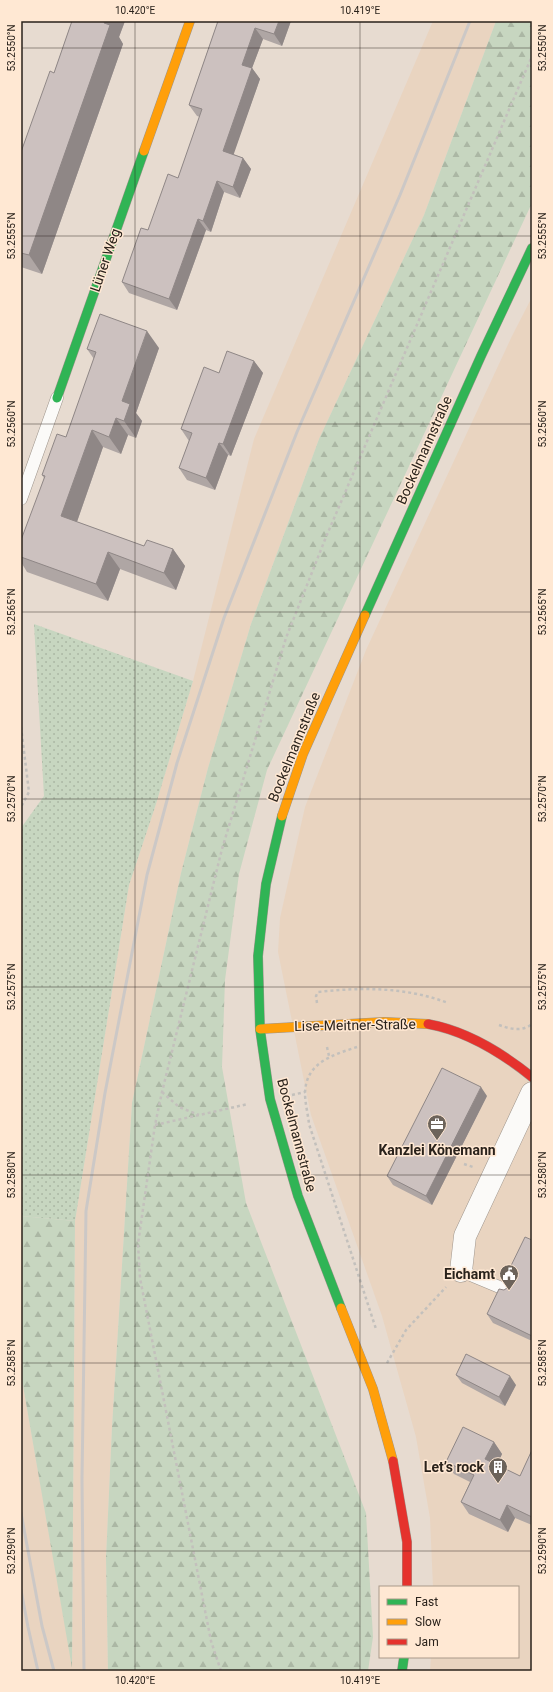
<svg xmlns="http://www.w3.org/2000/svg" width="553" height="1692" font-family="Roboto,sans-serif">
<defs>
<pattern id="grass-dots" width="8" height="8" patternUnits="userSpaceOnUse"><rect width="8" height="8" fill="#c7d6c0"/><path d="M2 2h.1M6 6h.1" fill="none" stroke="#abb7a4" stroke-width="1.8" stroke-linecap="round"/></pattern>
<pattern id="forest-firs" width="22" height="20" patternUnits="userSpaceOnUse"><rect width="22" height="20" fill="#c7d6c0"/><path d="M5 1l3.5 6h-7zM16 11l3.5 6h-7z" fill="#abb7a4"/></pattern>
</defs>
<rect width="100%" height="100%" fill="#e7dbd0"/>
<path fill="#e9d4c0" d="M433,21H496L424,215L319,439L251,624L208,768L181,873L132,1103L112,1427L106,1558L108,1671H21V1374L72,1665L75,1221L129,885L156,804L193,681L254,439Z
M532,297V1671H430L431,1657H518V1587H433L430,1518L416,1437L382,1316L311,1115L278,952L280,918L305,807L366,650L512,336Z"/>
<path fill="url(#grass-dots)" d="M34,624L193,681L156,804L129,885L75,1221L21,1216V828L44,796Z"/>
<path fill="url(#forest-firs)" d="M496,21H532V203L267,770L239,874L225,980L222,1067L246,1203L366,1513L373,1637L368,1671H108L106,1558L112,1427L132,1103L181,873L208,768L251,624L319,439L424,215Z
M21,1216L75,1221L72,1668L21,1374Z"/>
<g fill="none" stroke-linecap="round" stroke-linejoin="round">
<g stroke="#9e958c" stroke-width="13">
<path id="lane" d="M21,499L57,398
M461,1271L509,1291"/>
</g>
<g stroke="#9e958c" stroke-width="23">
<path id="street" d="M461,1271L465,1236L532,1093"/>
</g>
<g stroke="#9e958c" stroke-width="10">
<path id="fast" d="M57,398L144,151
M365,615L481,356L532,248
M282,816L266,884L258,956L260,1029L270,1099L298,1196L341,1308
M402,1671L404,1657"/>
</g>
<g stroke="#9e958c" stroke-width="10">
<path id="slow" d="M144,151L190,21
M282,816L303,754L365,615
M260,1029L384,1022L428,1024
M341,1308L373,1389L393,1461"/>
</g>
<g stroke="#9e958c" stroke-width="10">
<path id="jam" d="M428,1024C467,1031 501,1052 532,1077
M393,1461L407,1542V1587"/>
</g>
<path stroke="#c3c0bc" stroke-width="2.5" stroke-dasharray="3 3" stroke-linecap="butt" d="M21,727L29,792L21,807
M317,1003L316,996L318,992C362,987 406,987 448,1003
M499,1025C510,1029 522,1032 532,1024
M327,1047L329,1056
M357,1047C333,1055 306,1062 305,1093C305,1103 308,1114 309,1124L376,1329
M162,1092L179,1107L199,1115
M292,1095L305,1092
M155,1125L248,1104
M464,1164L473,1167
M387,1363L406,1330L446,1287
M221,1671L211,1641L140,1278L138,1244L155,1125L162,1092L222,849L286,638L326,537L532,56"/>
<use href="#lane" stroke="#fbfaf8" stroke-width="12"/>
<use href="#street" stroke="#fbfaf8" stroke-width="22"/>
<use href="#fast" stroke="#30b455" stroke-width="9"/>
<use href="#slow" stroke="#ff9f0a" stroke-width="9"/>
<use href="#jam" stroke="#e5322d" stroke-width="9"/>
<path stroke="#ccc8c6" stroke-width="3" d="M21,1513L42,1626L54,1671
M21,1590L28,1627L38,1671
M84,1671L82,1479L86,1211L105,1093L147,875L177,763L224,618L297,432L400,195L470,21"/>
</g>
<path fill="#afa6a4" d="M72,21H125L119,37L123,44L42,274L21,267V152L54,73Z
M218,21H291L282,46L263,39L252,68L260,79L233,154L243,158L251,169L240,198L224,192L211,232L206,230L177,310L129,293L122,282L148,230L178,178L200,117L197,116L189,105Z
M159,348L136,413L142,421L136,438L128,435L121,454L103,447L77,522L144,546L173,549L185,566L176,590L120,569L108,601L27,572L21,562V557L44,478L42,475L66,437L94,359L87,349Z
M254,361L263,373L231,456L228,455L215,490L187,480L179,468L189,441L181,429L219,373Z
M487,1096L432,1205L393,1185L387,1176Z
M532,1240V1341L493,1323L487,1314L504,1290L510,1286V1282L506,1276Z
M456,1375L516,1385L505,1406L462,1383Z
M494,1442L502,1454L497,1465L520,1476L532,1450V1525L515,1518L508,1532L469,1514L461,1502L470,1482L454,1474L446,1462Z"/>
<path fill="#8f8786" d="M105,21H125L119,37L123,44L42,274L29,255Z
M279,21H291L282,46L274,34Z
M255,28L263,39L249,76L242,65Z
M252,68L260,79L231,162L223,151Z
M243,158L251,169L240,198L233,187Z
M217,181L224,192L211,232L203,221Z
M198,219L206,230L177,310L169,299Z
M147,331L159,348L136,413L142,421L136,438L124,421L122,401Z
M254,361L263,373L231,456L223,444Z
M116,418L128,435L121,454L109,437Z
M92,430L103,447L73,533L61,516Z
M219,443L228,455L215,490L206,478Z
M173,549L185,566L176,590L164,573Z
M108,552L120,569L108,601L96,584Z
M481,1087L487,1096L432,1205L426,1196Z
M510,1376L516,1385L505,1406L499,1397Z
M494,1442L502,1454L494,1471L485,1459Z
M507,1505L515,1518L508,1532L500,1520Z"/>
<path fill="#ccc1bf" stroke="#8f8786" d="M72,21H105L104,23L110,25L29,255L21,253V152L50,71L54,73Z
M218,21H279L274,34L255,28L242,65L252,68L223,151L243,158L233,187L217,181L203,221L198,219L169,299L122,282L141,228L148,230L168,174L178,178L202,109L189,105Z
M100,314L147,331L122,401L130,404L124,421L116,418L109,437L92,430L61,516L144,546L147,540L173,549L164,573L108,552L96,584L21,557V540L45,476L42,475L57,434L66,437L96,352L87,349Z
M227,351L254,361L223,444L219,443L206,478L179,468L192,433L181,429L204,367L219,373Z
M442,1068L481,1087L426,1196L387,1176Z
M525,1237L532,1240V1336L487,1314L499,1289L504,1290L510,1286V1281L506,1276Z
M466,1354L510,1376L499,1397L456,1375Z
M463,1427L494,1442L485,1459L520,1476L532,1450V1517L507,1505L500,1520L461,1502L474,1475L446,1462Z"/>
<path fill="none" stroke="#2a221b" stroke-width="1" stroke-opacity="0.45" d="M135,21V1671M360,21V1671M21,48H532M21,236H532M21,424H532M21,612H532M21,799H532M21,987H532M21,1175H532M21,1363H532M21,1551H532"/>
<defs>
<g id="office-pin" transform="scale(1)"><path d="M0 17L-7.5 6A9.5 9.5 0 1 1 7.5 6Z" fill="#6c635a" stroke="#ffe8d3"/><path d="M-6-3h4V-5.5h4V-3h4V5H-6ZM-1-4.5V-3h2v-1.5ZM-6 0V1H6V0Z" fill="#fff"/></g>
<g id="civic-pin" transform="scale(1)"><path d="M0 17L-7.5 6A9.5 9.5 0 1 1 7.5 6Z" fill="#6c635a" stroke="#ffe8d3"/><path d="M-.6-6.5H3V-4.5H.6V-3L4-1V1h2V6H-6V1h2V-1L-.6-3ZM-1.2 2.5V6h2.4V2.5Z" fill="#fff"/></g>
<g id="building-pin" transform="scale(1)"><path d="M0 17L-7.5 6A9.5 9.5 0 1 1 7.5 6Z" fill="#6c635a" stroke="#ffe8d3"/><path d="M-4-6H4V6H1V3H-1V6H-4ZM-2.5-4.3h1.7v1.8h-1.7ZM.8-4.3h1.7v1.8H.8ZM-2.5-1h1.7V.8h-1.7ZM.8-1h1.7V.8H.8Z" fill="#fff"/></g>
</defs>
<g fill-rule="evenodd">
<use href="#office-pin" x="437" y="1124"/>
<use href="#civic-pin" x="509" y="1274"/>
<use href="#building-pin" x="498" y="1467"/>
</g>
<g text-anchor="middle" dominant-baseline="central" stroke-width="3" stroke-linejoin="round" paint-order="stroke">
<g font-size="14" fill="#2a221b" stroke="#ffe8d3">
<text transform="translate(105 260) rotate(-71)">Lüner Weg</text>
<text transform="translate(424 450) rotate(-66)">Bockelmannstraße</text>
<text transform="translate(294 747) rotate(-68)">Bockelmannstraße</text>
<text transform="translate(355 1025) rotate(-1)">Lise-Meitner-Straße</text>
<text transform="translate(297 1135) rotate(75)">Bockelmannstraße</text>
</g>
<g font-size="14" font-weight="bold" fill="#2a221b" stroke="#ffe8d3" text-anchor="end">
<text x="437" y="1150" text-anchor="middle">Kanzlei Könemann</text>
<text x="495" y="1274">Eichamt</text>
<text x="484" y="1467">Let’s rock</text>
</g>
</g>
<rect width="553" height="1692" fill="none" stroke="#ffe8d3" stroke-width="44"/>
<rect x="379" y="1586" width="140" height="72" fill="#ffe8d3" stroke="#aa9989"/>
<rect x="387" y="1599" width="20" height="6" fill="#30b455" stroke="#aa9989"/>
<text x="415" y="1606" font-size="12" fill="#2a221b">Fast</text>
<rect x="387" y="1619" width="20" height="6" fill="#ff9f0a" stroke="#aa9989"/>
<text x="415" y="1626" font-size="12" fill="#2a221b">Slow</text>
<rect x="387" y="1639" width="20" height="6" fill="#e5322d" stroke="#aa9989"/>
<text x="415" y="1646" font-size="12" fill="#2a221b">Jam</text>
<rect x="22" y="22" width="509" height="1648" fill="none" stroke="#2a221b" stroke-width="1.5"/>
<g font-size="10" text-anchor="middle" fill="#2a221b">
<text x="135" y="14">10.420°E</text>
<text x="360" y="14">10.419°E</text>
<text transform="translate(542 48) rotate(-90)" y="4">53.2550°N</text>
<text transform="translate(11 48) rotate(-90)" y="4">53.2550°N</text>
<text transform="translate(542 236) rotate(-90)" y="4">53.2555°N</text>
<text transform="translate(11 236) rotate(-90)" y="4">53.2555°N</text>
<text transform="translate(542 424) rotate(-90)" y="4">53.2560°N</text>
<text transform="translate(11 424) rotate(-90)" y="4">53.2560°N</text>
<text transform="translate(542 612) rotate(-90)" y="4">53.2565°N</text>
<text transform="translate(11 612) rotate(-90)" y="4">53.2565°N</text>
<text transform="translate(542 799) rotate(-90)" y="4">53.2570°N</text>
<text transform="translate(11 799) rotate(-90)" y="4">53.2570°N</text>
<text transform="translate(11 987) rotate(-90)" y="4">53.2575°N</text>
<text transform="translate(542 987) rotate(-90)" y="4">53.2575°N</text>
<text transform="translate(11 1175) rotate(-90)" y="4">53.2580°N</text>
<text transform="translate(542 1175) rotate(-90)" y="4">53.2580°N</text>
<text transform="translate(11 1363) rotate(-90)" y="4">53.2585°N</text>
<text transform="translate(542 1363) rotate(-90)" y="4">53.2585°N</text>
<text transform="translate(11 1551) rotate(-90)" y="4">53.2590°N</text>
<text transform="translate(542 1551) rotate(-90)" y="4">53.2590°N</text>
<text x="135" y="1684">10.420°E</text>
<text x="360" y="1684">10.419°E</text>
</g>
</svg>
